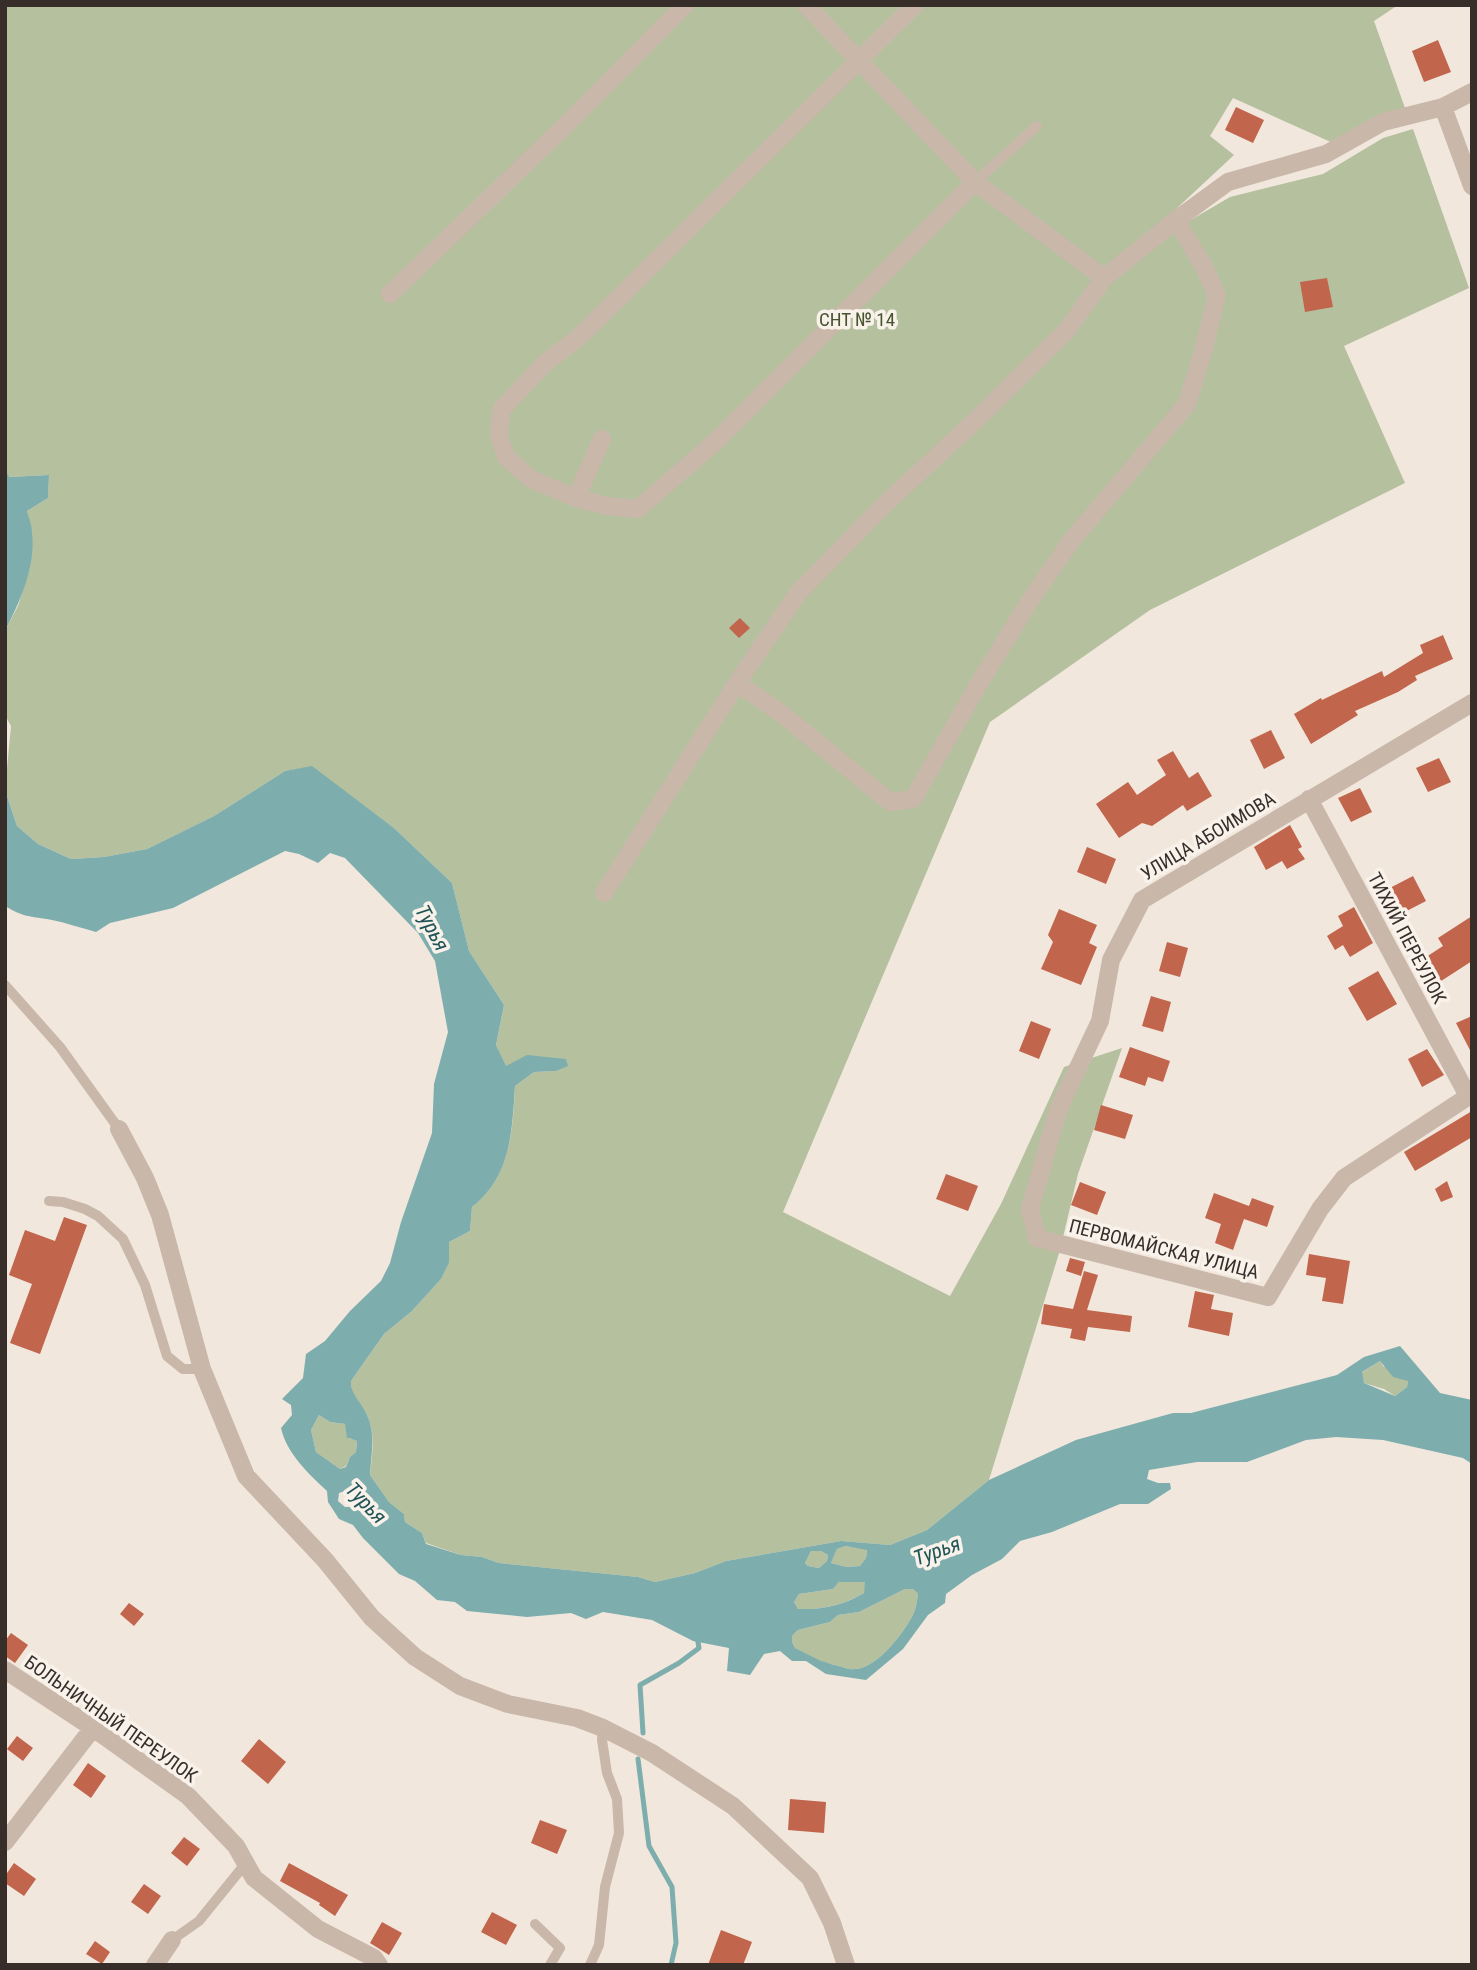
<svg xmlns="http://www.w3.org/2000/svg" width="1477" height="1970" font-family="'Roboto Condensed',sans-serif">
<rect width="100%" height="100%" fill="#f1e7dd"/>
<path fill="#b5c09e" d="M5,5H1398L1374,21L1405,108L1333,143L1233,98L1210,136L1234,155L1175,210L1189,221L1230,197L1323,174L1383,138L1413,129L1469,288L1344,346L1405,483L1150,610L990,722L783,1212L950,1296L1001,1204L1064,1067L1122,1048L1078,1174L1060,1250L989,1480L927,1530L890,1545L841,1541L726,1561L695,1573L655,1582L638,1577L499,1563L482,1557L461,1555L426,1543L422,1533L405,1522L404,1514L389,1502L370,1475C372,1455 376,1434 367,1415C361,1403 350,1394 351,1381L384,1334L412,1311L441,1279L449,1263V1242L470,1231L472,1207C510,1177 513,1131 515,1086L534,1072L556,1071L568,1065L506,1067L496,1045L504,1005L469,951L452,883L394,828L312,767L285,771L214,816L147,849L104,857L71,859L38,844L17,826L5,790L11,726L5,715V631L18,606L30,567L32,533L27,511L48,498L49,475L8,477L5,469Z
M1380,1361L1383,1366L1408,1381L1407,1387L1395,1396L1384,1389L1364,1383L1361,1373Z
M319,1415L330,1422L345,1424L350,1437L357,1441L356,1452L350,1457L346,1466L340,1469L316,1452L311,1430Z
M846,1546L867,1549L866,1558L860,1566L847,1567L831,1563L837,1549Z
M811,1551H821L828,1555L827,1561L819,1568L808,1566L805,1563Z
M839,1582H866L864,1593C843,1605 821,1610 798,1609L794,1602L799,1594L833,1589Z
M905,1589H913L918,1594C917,1601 916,1609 913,1615C903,1634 874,1673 850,1669C845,1668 823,1662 819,1661C810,1657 804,1652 795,1648L792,1642V1636L798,1630L830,1622L838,1615L859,1612Z"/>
<path fill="#7dadad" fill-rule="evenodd" d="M5,469L9,477L49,475L48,498L27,511C29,518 32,526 32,533C36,566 20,602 5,631Z
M312,766L394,828L452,883L469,951L504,1005L496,1045L506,1066L527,1055L566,1059L568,1066L556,1071L534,1072L515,1086C512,1132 511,1176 472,1207L470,1231L449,1242V1263L441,1279L412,1311L384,1334L351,1381C350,1394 362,1403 367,1415C376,1434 371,1455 370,1475L389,1502L404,1514L405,1522L422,1533L426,1544L461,1555L482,1557L499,1563L638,1577L655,1582L695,1573L726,1561L841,1541L890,1545L927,1530L989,1480L1076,1440L1173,1413H1191L1337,1375L1364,1357L1400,1346L1440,1393L1472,1400V1464L1463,1458L1383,1440L1336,1437L1306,1440L1247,1462H1197L1149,1470L1147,1479L1158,1483H1170L1171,1489L1148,1504H1120L1052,1532L1020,1541L1002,1559L972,1575L946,1594L945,1603L928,1615L903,1649L866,1680L826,1674L806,1661H792L780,1651L764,1654L750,1675L727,1671L729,1648L693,1641L652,1620L603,1612L586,1619L571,1613L527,1617L467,1611L455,1602L437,1600L415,1581L399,1574L363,1538L353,1525L339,1519L328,1502L327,1491C308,1473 287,1454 281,1428L292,1415L291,1405L282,1399L303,1378L306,1354L325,1341L350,1311L381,1281L390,1263L401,1222L432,1133L434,1084L448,1032L435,961L418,933L345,858L330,853L318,863L299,854L285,851L173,908L110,923L96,932C81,928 67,923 52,920C31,916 25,918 5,906V790L17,826L38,844L71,859L104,857L147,849L214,816L285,771ZM1380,1361L1393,1377L1408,1381L1407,1387L1395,1396L1364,1383L1362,1372ZM319,1415L330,1422L345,1424L347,1438H350L357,1441L356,1452L350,1457L346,1467L340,1469L316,1452L311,1430ZM345,1491L350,1493L353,1499L352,1507H345L338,1501L339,1493ZM846,1546L867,1550L866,1558L860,1566L847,1567L831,1563L837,1549ZM811,1551H821L828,1555L827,1561L819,1568L808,1566L805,1563ZM839,1582H865L864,1593C844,1605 821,1610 798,1609L794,1602L799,1594L833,1589ZM905,1589H913L918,1594C917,1601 916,1609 913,1615C903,1634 874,1673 850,1669C845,1668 823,1662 819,1660C810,1656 804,1652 795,1648L792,1642V1636L798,1630L830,1622L838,1615L859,1612Z"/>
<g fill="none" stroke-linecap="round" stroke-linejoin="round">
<path stroke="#7dadad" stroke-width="5" d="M643,1733L640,1685L679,1663L699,1648L697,1636
M638,1759L649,1846L672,1887L676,1943L671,1965"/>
</g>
<path fill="#c1654c" d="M1438,40L1451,72L1424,82L1412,51Z
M1236,107L1264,120L1253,143L1225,130Z
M1327,278L1333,307L1305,312L1300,282Z
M740,618L750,628L739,638L729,628Z
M1443,635L1453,659L1415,676L1417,680L1398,692L1355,711L1358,715L1311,744L1294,714L1321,698L1322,700L1382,671L1384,677L1423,653L1420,645Z
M1271,730L1285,758L1264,769L1250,740Z
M1173,751L1189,778L1198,772L1212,796L1187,811L1183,805L1152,826L1142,823L1119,838L1096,804L1128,782L1137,795L1166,775L1157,760Z
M1439,758L1451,782L1428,792L1416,768Z
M1360,788L1372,812L1351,822L1338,798Z
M1290,825L1302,847L1298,849L1305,859L1287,869L1282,861L1266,870L1254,847Z
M1087,847L1116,859L1106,884L1077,872Z
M1413,876L1426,901L1397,916L1384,891Z
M1354,907L1373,943L1350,957L1343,945L1335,950L1327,936L1343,926L1338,916Z
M1059,909L1097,925L1089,943L1097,947L1081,985L1041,969L1053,942L1048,935Z
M1472,916V961L1438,983L1423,959L1443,946L1438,938Z
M1167,942L1188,948L1180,977L1159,971Z
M1378,971L1397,1004L1367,1021L1348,988Z
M1151,996L1171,1002L1163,1032L1142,1026Z
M1472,1016V1054L1456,1023Z
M1031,1021L1051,1029L1039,1059L1019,1051Z
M1130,1047L1170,1061L1163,1082L1148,1077L1145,1086L1119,1077Z
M1427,1049L1444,1075L1422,1087L1408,1059Z
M1101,1105L1133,1115L1125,1139L1094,1130Z
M1472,1111V1137L1415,1171L1404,1152Z
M946,1174L978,1186L968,1211L936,1199Z
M1447,1181L1453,1197L1441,1202L1435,1189Z
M1080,1182L1106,1192L1097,1215L1071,1205Z
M1214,1193L1249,1206L1252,1198L1274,1206L1267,1227L1244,1219L1233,1250L1215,1243L1221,1224L1205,1218Z
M64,1217L87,1225L40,1354L10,1343L32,1284L9,1275L25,1230L55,1241Z
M1309,1254L1350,1261L1343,1304L1322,1301L1326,1278L1306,1275Z
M1070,1258L1085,1262L1081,1276L1066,1271Z
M1084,1271L1098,1275L1087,1310L1132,1316L1130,1332L1088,1327L1085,1341L1070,1338L1072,1329L1041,1324L1044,1304L1073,1309Z
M1195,1291L1214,1295L1211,1309L1233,1313L1229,1336L1188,1327Z
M129,1603L144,1614L134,1626L120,1614Z
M11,1633L28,1645L15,1663L5,1656V1641Z
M68,1677L84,1689L75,1702L58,1691Z
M17,1736L33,1748L23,1761L7,1749Z
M259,1739L286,1762L268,1784L241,1761Z
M88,1763L106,1776L91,1798L73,1785Z
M790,1799L826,1802L824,1833L788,1830Z
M540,1820L567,1830L557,1854L531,1843Z
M184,1837L200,1849L187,1866L171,1853Z
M14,1863L36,1879L24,1896L5,1883V1876Z
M289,1863L348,1895L335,1916L319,1905L320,1903L280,1881Z
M144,1884L161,1896L148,1914L131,1902Z
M492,1912L517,1925L506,1945L481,1932Z
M382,1922L402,1933L389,1955L370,1943Z
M721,1930L752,1942L743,1965H708Z
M95,1941L110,1952L102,1964L86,1954Z"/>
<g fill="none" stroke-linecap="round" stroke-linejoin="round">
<path stroke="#c9b7aa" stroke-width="10" d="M975,182L1037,126
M5,985L60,1047L119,1129
M49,1201L63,1202L85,1209L98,1216L123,1239L145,1285L167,1356L183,1369H202
M535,1924L560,1948L550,1965
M172,1940L199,1921L246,1863
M590,1965L599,1945L605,1887L619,1833L617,1799L607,1773L602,1740L603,1728"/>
<path stroke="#c9b7aa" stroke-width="18" d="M806,5L975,182L1104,278L1176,220L1228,182L1326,154L1383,122L1443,107L1472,92
M1443,107L1472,186
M390,294L570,121L685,5
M602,439L576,498L531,479L506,457L499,436L501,410L546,362L578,338L915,5
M576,498L607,506L638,509L715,442L975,182
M737,683L782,714L890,802L913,799L977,687L1029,602L1071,541L1187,404L1203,352L1217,295L1204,267L1176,220
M1472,703L1142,900L1111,960L1100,1021L1058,1110L1030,1209L1037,1238L1268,1297L1320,1209L1344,1178L1472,1094
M1309,799L1468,1096
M604,893L737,683L798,593L884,505L977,419L1067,330L1104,278
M119,1129L145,1178L160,1215L202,1369L246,1476L325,1560L372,1618L415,1657L460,1686L508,1704L577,1718L603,1728L652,1753L733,1806L810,1878L832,1923L846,1965
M5,1670L93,1728L188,1796L236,1846L254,1878L318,1929L374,1958L379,1965
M5,1842L93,1728
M155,1965L172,1940"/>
</g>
<g text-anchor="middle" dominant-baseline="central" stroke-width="7" stroke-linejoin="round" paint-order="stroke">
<g font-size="19" fill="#47542e" stroke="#f9f2ea">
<text x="857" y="319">СНТ № 14</text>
</g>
<g font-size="19" fill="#372d29" stroke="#f9f2ea">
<text transform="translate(1208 836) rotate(-31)">УЛИЦА АБОИМОВА</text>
<text transform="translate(1407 938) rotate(62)">ТИХИЙ ПЕРЕУЛОК</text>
<text transform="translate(1164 1249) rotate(14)">ПЕРВОМАЙСКАЯ УЛИЦА</text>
<text transform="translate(111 1719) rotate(35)">БОЛЬНИЧНЫЙ ПЕРЕУЛОК</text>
</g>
<g font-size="21" font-style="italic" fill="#205457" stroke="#f9f2ea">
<text transform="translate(432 928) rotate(62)">Турья</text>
<text transform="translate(366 1503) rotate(46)">Турья</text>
<text transform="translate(937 1551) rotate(-20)">Турья</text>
</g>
</g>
<rect width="1477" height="1970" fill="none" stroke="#372d29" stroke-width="14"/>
</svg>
